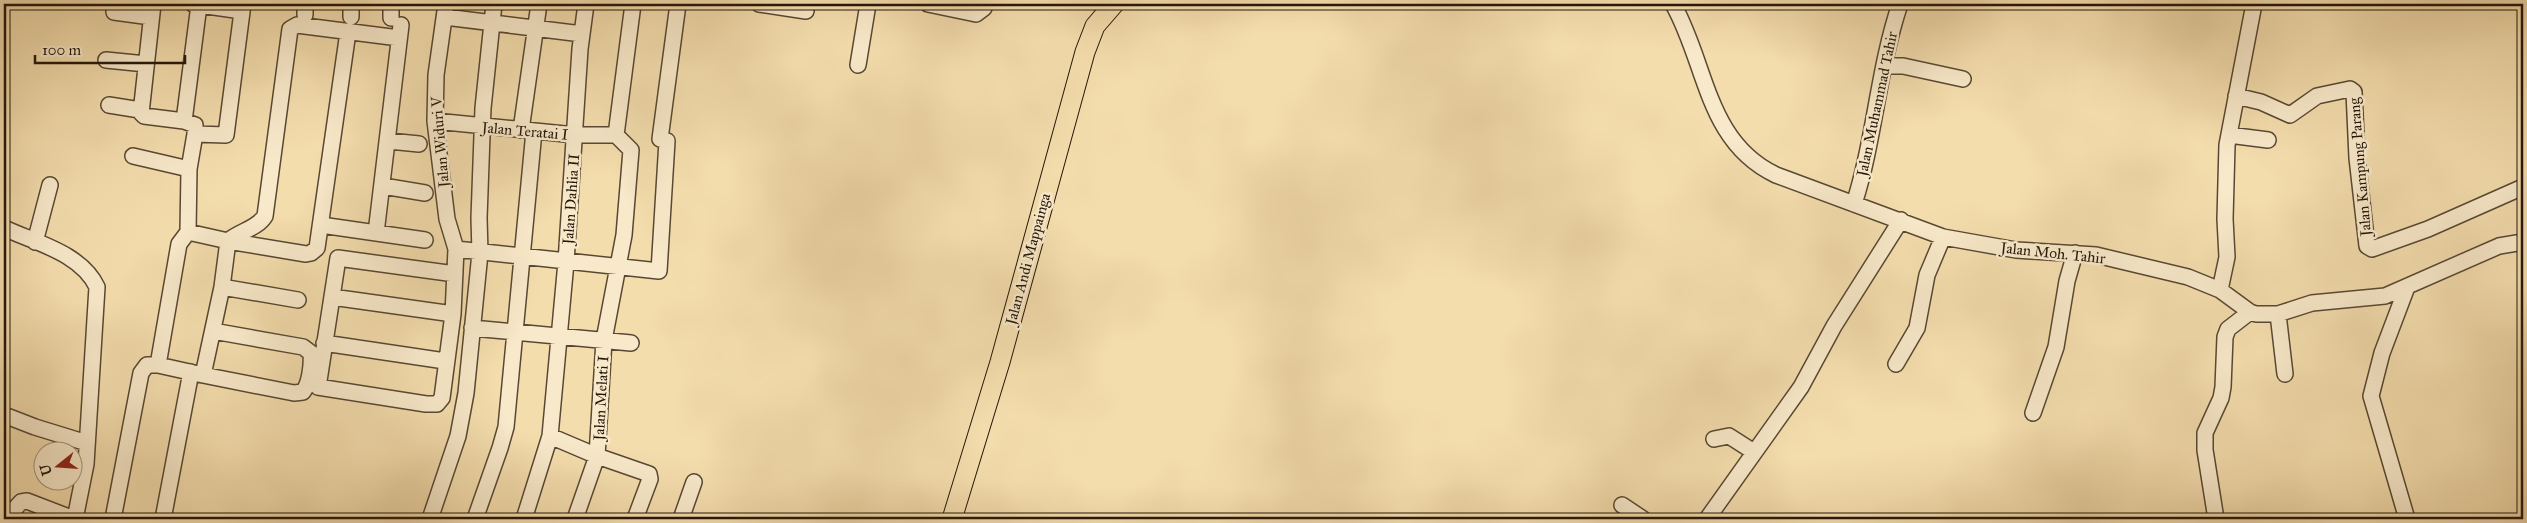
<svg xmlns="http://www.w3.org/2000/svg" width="2527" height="523" font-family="'IM FELL Great Primer',serif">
<rect width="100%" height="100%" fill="#f4ddad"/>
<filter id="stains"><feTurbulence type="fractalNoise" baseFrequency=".004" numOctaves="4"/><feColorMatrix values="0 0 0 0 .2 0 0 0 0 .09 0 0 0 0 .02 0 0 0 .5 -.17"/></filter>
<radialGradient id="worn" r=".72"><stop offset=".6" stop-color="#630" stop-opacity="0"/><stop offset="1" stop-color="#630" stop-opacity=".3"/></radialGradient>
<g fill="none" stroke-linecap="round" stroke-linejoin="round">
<g stroke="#584833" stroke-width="18">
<path id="minor" d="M133,4L114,10V12L151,17
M153,4L141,113L144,116L184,121L199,5
M193,4L242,11
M446,4L436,75L435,121L447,219L456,249L453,314L442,398L437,404H426L318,387L338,258L455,274
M586,4L580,49L566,262L550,436L597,456L649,474L650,479L635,519
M759,4L806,11
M928,4L976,14L984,8L985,4
M1673,4C1707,64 1706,142 1776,175L1943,237L2016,250L2096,255L2188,277L2220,290L2250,312L2256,314H2278L2312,303L2385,296L2499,246L2523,242
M305,15V4
M351,17V4
M445,17L582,34
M391,18V4
M106,60L146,64
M858,65L868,4
M1884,66H1903L1963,79
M2236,96L2261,102L2290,115L2317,96L2350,89L2354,92L2357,158L2367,246L2372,249L2428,229L2523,187
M109,105L140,110
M184,121L195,125V134L226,135L243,4
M435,121L575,135H616
M521,130L539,4
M616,135L633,4
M2229,135L2268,140
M389,141L419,144
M133,156L189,169
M383,186L425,193
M1854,204C1875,138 1878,69 1900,4
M321,225L425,240
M4,228C36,243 81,253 97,287L86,464L75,519
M188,232L228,241L222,287L203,375L158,365L179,244Z
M188,232L189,169L195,134
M376,233L401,25
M228,241C239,231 257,229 265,216L290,29L297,25L399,38
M228,241L306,254L311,253L317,248L348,32
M35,242L50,185
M456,249L659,271L667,141L660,139L678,4
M222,287L298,300
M2407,287L2382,353L2371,396L2407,519
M2220,290L2227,257L2225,219L2227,145L2254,4
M332,297L453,314
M2278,314L2285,374
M472,328L631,343
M324,343L445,361
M1896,364L1917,328L1927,275L1943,237
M203,375L294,393L303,392C310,383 312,364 311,353L303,347L213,331
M2033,413L2056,347L2067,281L2075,253
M4,415L35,427L87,443
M1714,439L1729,436L1754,452
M1622,505L1643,519
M4,512L11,513L21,502L27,501L74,519
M113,519L141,373L147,365H158
M163,519L191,372
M430,519L458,436L466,393L480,253L479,218L483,108L494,4
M475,519L500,448L506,427L534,131
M524,519L550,436
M575,519L597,456L604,340L624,235L631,150L616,135
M681,519L694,482
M1707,519L1801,387L1834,326L1901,220
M2216,519L2205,450V433L2221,398L2223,387L2225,337L2228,329L2250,312"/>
</g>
<g stroke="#24170a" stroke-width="21">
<path id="major" d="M952,519L1000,362L1085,52L1095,26L1114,4"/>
</g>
<use href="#minor" stroke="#f8e9ca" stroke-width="15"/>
<use href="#major" stroke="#f4ddad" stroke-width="19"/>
</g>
<g text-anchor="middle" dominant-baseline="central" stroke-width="5" stroke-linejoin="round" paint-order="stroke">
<g font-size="15" fill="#24170a" stroke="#f8e9ca">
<text transform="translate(1877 104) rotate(-78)">Jalan Muhammad Tahir</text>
<text transform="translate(525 131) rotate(5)">Jalan Teratai I</text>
<text transform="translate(440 142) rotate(-95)">Jalan Widuri V</text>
<text transform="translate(2360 167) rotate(-95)">Jalan Kampung Parang</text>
<text transform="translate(571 199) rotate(-86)">Jalan Dahlia II</text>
<text transform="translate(2053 253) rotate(6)">Jalan Moh. Tahir</text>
<text transform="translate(1028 259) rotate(-75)">Jalan Andi Mappainga</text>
<text transform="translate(601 398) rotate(-87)">Jalan Melati I</text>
</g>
</g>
<rect width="2527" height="523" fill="none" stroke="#f4ddad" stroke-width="20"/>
<rect x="5" y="5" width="2517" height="513" fill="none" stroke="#24170a" stroke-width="2.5"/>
<rect x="10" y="10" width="2507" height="503" fill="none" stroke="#24170a"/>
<g transform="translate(58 466) rotate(253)"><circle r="24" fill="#f8e9ca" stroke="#a3957d"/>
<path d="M0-4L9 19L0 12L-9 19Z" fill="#8f2418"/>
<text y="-8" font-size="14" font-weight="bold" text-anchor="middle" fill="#24170a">U</text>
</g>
<path d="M35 55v8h150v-8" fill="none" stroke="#24170a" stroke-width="2.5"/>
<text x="42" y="55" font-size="15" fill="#24170a" stroke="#f8e9ca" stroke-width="4" paint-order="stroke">100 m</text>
<rect width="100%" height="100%" filter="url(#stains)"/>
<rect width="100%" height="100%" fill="url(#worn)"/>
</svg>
